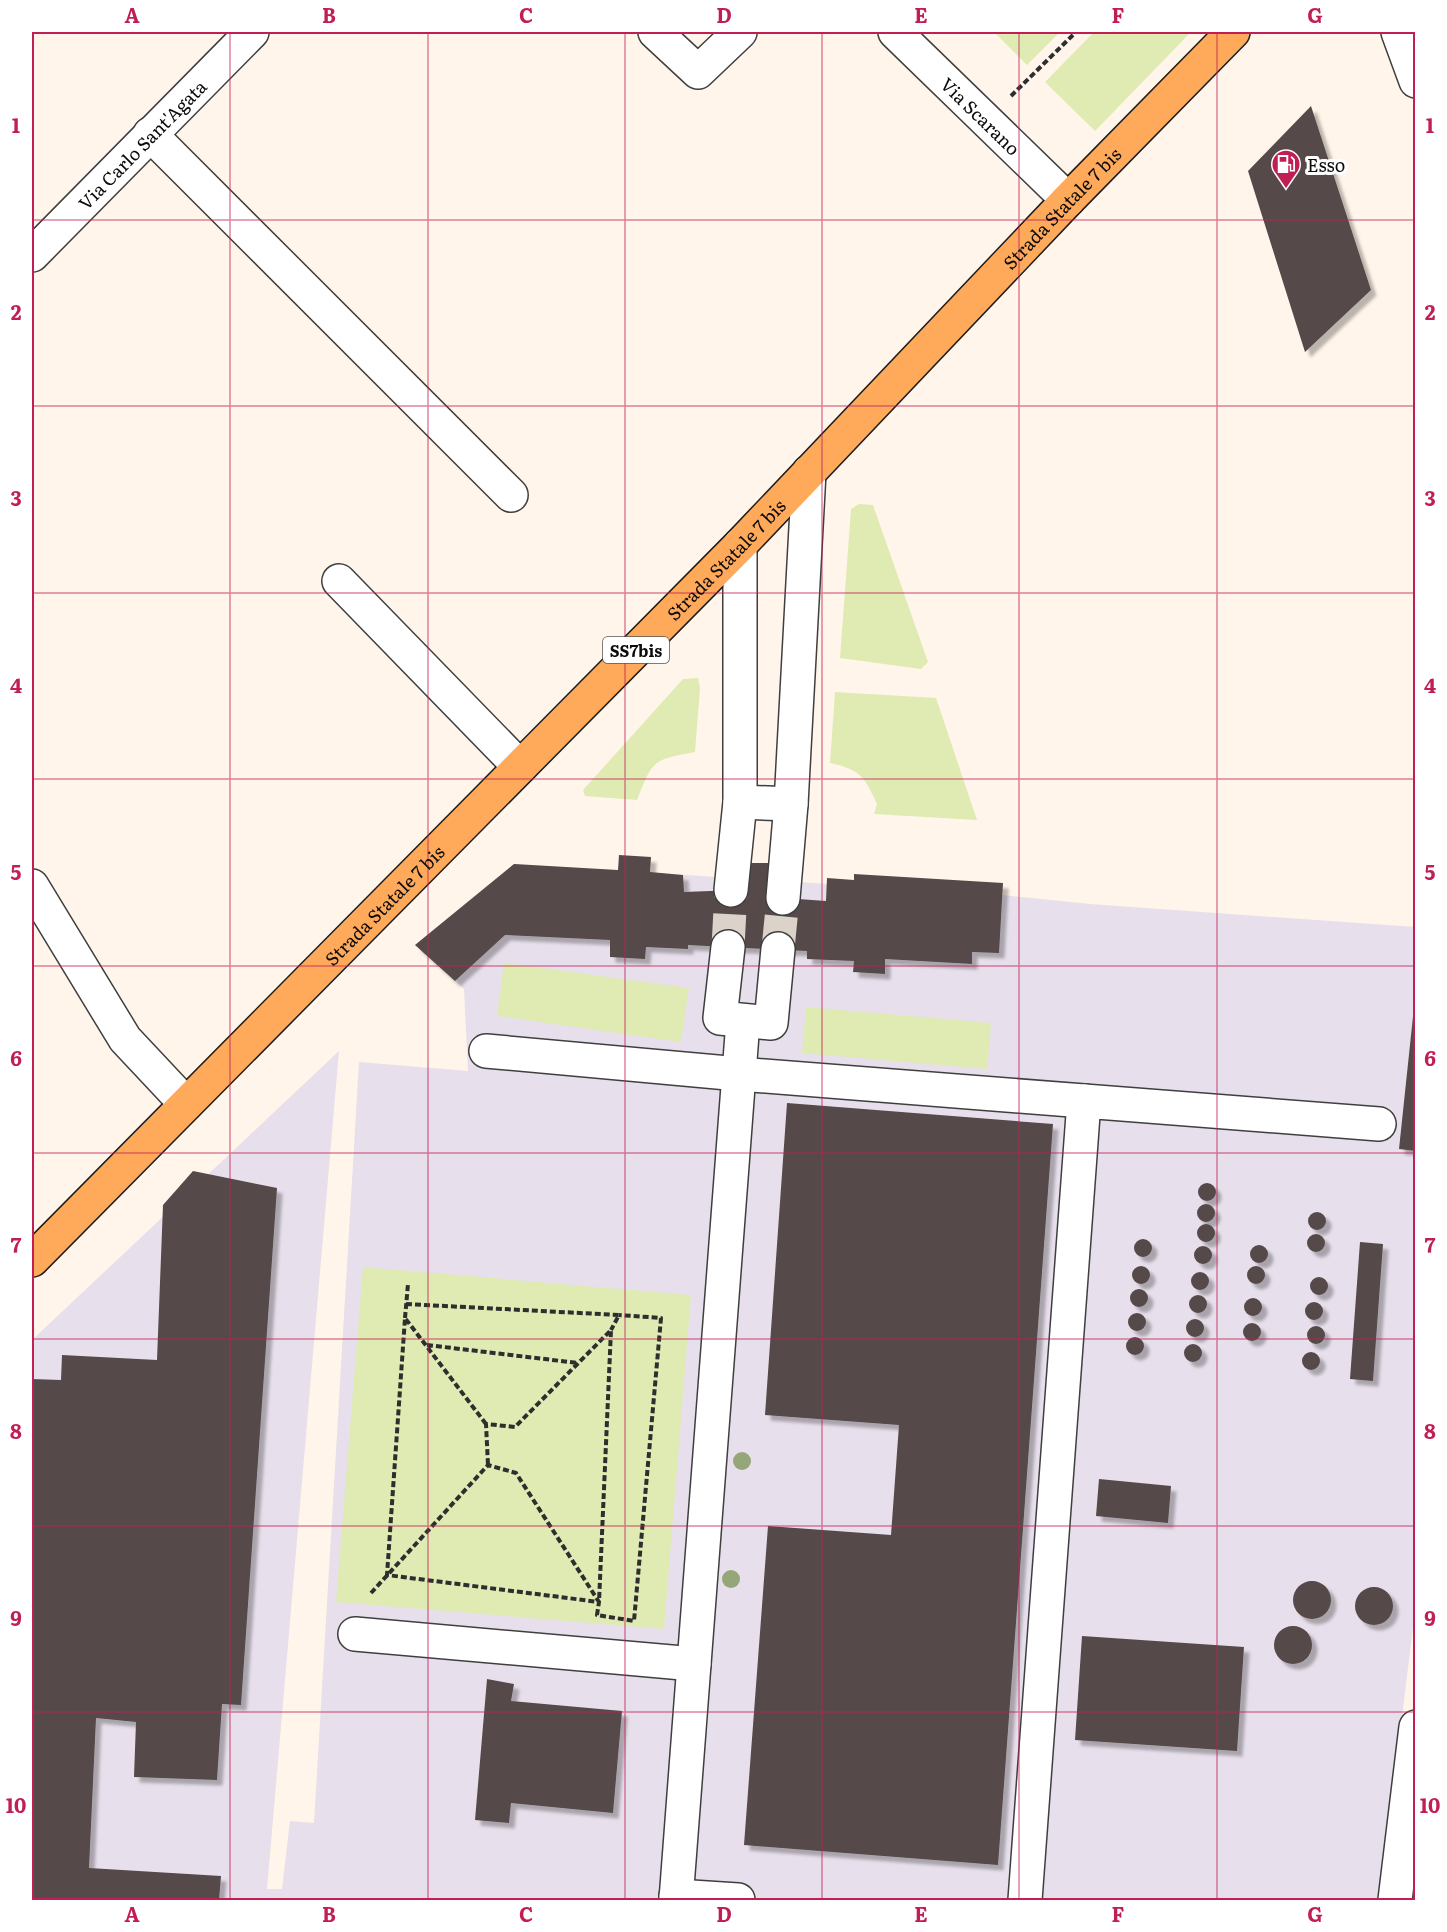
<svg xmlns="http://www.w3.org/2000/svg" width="1447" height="1932" font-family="Literata,serif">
<defs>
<filter id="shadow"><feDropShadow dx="5.5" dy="5.5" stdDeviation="1.5" flood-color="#0004"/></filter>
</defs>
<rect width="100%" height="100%" fill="#fff5ea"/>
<path fill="#e7dfeb" d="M514,864L1002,895L1090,904L1415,927L1416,1602L1380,1900H32V1340L339,1051L267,1889H282L290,1821L314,1823L359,1062L468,1071L464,989L415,945Z"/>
<path fill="#dfebb3" d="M994,32H1060L1027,65Z
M1094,32H1191L1095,131L1045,82Z
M859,504L873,505L928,662L921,669L840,658L851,509Z
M698,678L700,688L695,752C652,760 653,760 637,800L585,796L583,790L683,679Z
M835,692L936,698L977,820L874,814L877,804C864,776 861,770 830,763Z
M504,963L689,988L681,1042L497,1016Z
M806,1007L991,1023L987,1069L802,1053Z
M363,1267L691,1295L664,1629L336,1602Z"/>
<path fill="#554948" filter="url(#shadow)" d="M1311,106L1371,290L1305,352L1248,171Z
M619,855L651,857L650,872L683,875L684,892L736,890V863H772L770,897L826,901L827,878L854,880V874L1003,883L999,953L972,952V964L885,959V974L853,972L854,961L807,959V951L688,945V949L646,947L645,959L610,957V940L505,935L455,981L415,945L514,864L618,870Z
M1414,1007H1416V1151L1399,1149Z
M787,1103L1053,1124L998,1865L744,1845L768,1526L891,1535L899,1425L765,1415Z
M193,1171L277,1188L241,1705L222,1704L217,1780L134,1777L136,1722L96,1718L89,1868L221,1876L219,1900H32V1379L61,1380L62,1355L157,1360L163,1205Z
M1198 1192a9 9 0 1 1 18 0a9 9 0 1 1-18 0Z
M1197 1213a9 9 0 1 1 18 0a9 9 0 1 1-18 0Z
M1308 1221a9 9 0 1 1 18 0a9 9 0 1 1-18 0Z
M1197 1233a9 9 0 1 1 18 0a9 9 0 1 1-18 0Z
M1307 1243a9 9 0 1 1 18 0a9 9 0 1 1-18 0Z
M1134 1248a9 9 0 1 1 18 0a9 9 0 1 1-18 0Z
M1360,1242L1383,1244L1373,1381L1350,1379Z
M1250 1254a9 9 0 1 1 18 0a9 9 0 1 1-18 0Z
M1194 1255a9 9 0 1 1 18 0a9 9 0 1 1-18 0Z
M1247 1275a9 9 0 1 1 18 0a9 9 0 1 1-18 0Z
M1132 1275a9 9 0 1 1 18 0a9 9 0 1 1-18 0Z
M1191 1281a9 9 0 1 1 18 0a9 9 0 1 1-18 0Z
M1310 1286a9 9 0 1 1 18 0a9 9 0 1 1-18 0Z
M1130 1298a9 9 0 1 1 18 0a9 9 0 1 1-18 0Z
M1189 1304a9 9 0 1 1 18 0a9 9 0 1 1-18 0Z
M1244 1307a9 9 0 1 1 18 0a9 9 0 1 1-18 0Z
M1305 1311a9 9 0 1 1 18 0a9 9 0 1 1-18 0Z
M1128 1322a9 9 0 1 1 18 0a9 9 0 1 1-18 0Z
M1186 1328a9 9 0 1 1 18 0a9 9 0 1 1-18 0Z
M1243 1332a9 9 0 1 1 18 0a9 9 0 1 1-18 0Z
M1307 1335a9 9 0 1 1 18 0a9 9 0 1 1-18 0Z
M1126 1346a9 9 0 1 1 18 0a9 9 0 1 1-18 0Z
M1184 1353a9 9 0 1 1 18 0a9 9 0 1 1-18 0Z
M1302 1361a9 9 0 1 1 18 0a9 9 0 1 1-18 0Z
M1099,1479L1171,1486L1168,1523L1096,1516Z
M1293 1600a19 19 0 1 1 38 0a19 19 0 1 1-38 0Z
M1355 1606a19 19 0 1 1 38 0a19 19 0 1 1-38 0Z
M1274 1645a19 19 0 1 1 38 0a19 19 0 1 1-38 0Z
M1082,1636L1244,1647L1237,1751L1075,1740Z
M487,1679L514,1684L511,1701L622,1711L613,1813L511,1803L509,1823L475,1820Z"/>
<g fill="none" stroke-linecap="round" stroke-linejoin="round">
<path stroke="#dbd2c9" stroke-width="33" stroke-dasharray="33 16" stroke-linecap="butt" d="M728,947L731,890
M778,949L783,898"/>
<g stroke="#3f3f3f" stroke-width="36">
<g id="minor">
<path d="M655,32L698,72L740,32"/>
<path id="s1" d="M895,32L1068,200"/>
<path d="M1398,32L1416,81"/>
<path d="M150,134L511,495"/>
<path id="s2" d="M32,255L252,32"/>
<path d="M740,545V802L791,804L809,472"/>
<path d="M339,581L520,767"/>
<path d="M32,886L125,1039L186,1104"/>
<path d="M731,890L740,802"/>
<path d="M783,898L791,804"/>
<path d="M728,947L720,1018L771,1023L778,949"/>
<path d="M486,1051L739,1074L1084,1101"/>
<path d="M355,1634L694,1664"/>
<path d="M676,1896L738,1900"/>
<path d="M676,1900L743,1021"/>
<path d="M1025,1900L1084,1101L1379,1124"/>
<path d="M1395,1900L1416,1727"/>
</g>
</g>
<g stroke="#1d1d1d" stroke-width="36">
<g id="major">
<path id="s3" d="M32,1260L740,545L1068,200L1233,32"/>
</g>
</g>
<path stroke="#2e2e2e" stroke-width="4" stroke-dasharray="6 3" stroke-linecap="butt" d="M1011,96L1076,32
M406,1304L619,1315L611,1330
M405,1318L408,1284
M427,1345L578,1363
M486,1424L405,1318L387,1575L599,1602L597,1615L634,1621L661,1318L619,1315
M371,1593L488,1465L516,1473L599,1602L611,1330L515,1427L486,1424L488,1465"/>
<use href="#minor" stroke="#fff" stroke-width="33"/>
<use href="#major" stroke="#ffa95b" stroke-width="33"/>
</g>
<g fill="#95a678">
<circle cx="742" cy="1461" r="9"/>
<circle cx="731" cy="1579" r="9"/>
</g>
<path fill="none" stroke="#c11e54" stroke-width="1.5" stroke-opacity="0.55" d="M230,32V1900M428,32V1900M625,32V1900M822,32V1900M1019,32V1900M1217,32V1900M32,220H1416M32,406H1416M32,593H1416M32,779H1416M32,966H1416M32,1153H1416M32,1339H1416M32,1526H1416M32,1712H1416"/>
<defs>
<g id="fuel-pin" transform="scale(1.5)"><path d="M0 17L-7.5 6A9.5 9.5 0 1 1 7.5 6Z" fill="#c11e54" stroke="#fff"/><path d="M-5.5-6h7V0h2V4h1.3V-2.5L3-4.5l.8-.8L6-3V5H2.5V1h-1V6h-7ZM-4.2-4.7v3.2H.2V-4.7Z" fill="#fff"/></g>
</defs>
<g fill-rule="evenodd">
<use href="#fuel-pin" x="1286" y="164"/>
</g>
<g text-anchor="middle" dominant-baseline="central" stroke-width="6" stroke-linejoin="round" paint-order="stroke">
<rect fill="#fff" stroke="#555" stroke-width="1.5" x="603" y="637" width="66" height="26" rx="4.5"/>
<g font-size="16" font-weight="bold" fill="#0c0c0c">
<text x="636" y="650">SS7bis</text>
</g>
<g font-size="18" fill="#0c0c0c" stroke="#fff">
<text stroke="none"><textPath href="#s1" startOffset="120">Via Scarano</textPath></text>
<text stroke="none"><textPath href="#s2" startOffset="156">Via Carlo Sant'Agata</textPath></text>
<text stroke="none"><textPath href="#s3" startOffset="1472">Strada Statale 7 bis</textPath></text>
<text stroke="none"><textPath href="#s3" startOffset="986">Strada Statale 7 bis</textPath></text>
<text stroke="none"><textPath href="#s3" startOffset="500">Strada Statale 7 bis</textPath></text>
</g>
<g font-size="18" fill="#0c0c0c" stroke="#fff" text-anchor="start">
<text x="1307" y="164">Esso</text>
</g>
</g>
<rect width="1447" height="1932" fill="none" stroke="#ffffff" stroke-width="66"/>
<rect x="33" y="33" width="1381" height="1866" fill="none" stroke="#c11e54" stroke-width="2"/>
<g font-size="20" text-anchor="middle" font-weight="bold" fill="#c11e54">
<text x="132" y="23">A</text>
<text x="329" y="23">B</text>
<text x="526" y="23">C</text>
<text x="724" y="23">D</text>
<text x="921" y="23">E</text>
<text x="1118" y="23">F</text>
<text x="1315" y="23">G</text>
<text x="16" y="133">1</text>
<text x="1430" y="133">1</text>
<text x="16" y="320">2</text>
<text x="1430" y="320">2</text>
<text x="16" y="506">3</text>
<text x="1430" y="506">3</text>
<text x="16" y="693">4</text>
<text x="1430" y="693">4</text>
<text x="16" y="880">5</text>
<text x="1430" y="880">5</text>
<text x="16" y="1066">6</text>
<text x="1430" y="1066">6</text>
<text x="16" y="1253">7</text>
<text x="1430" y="1253">7</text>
<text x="16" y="1439">8</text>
<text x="1430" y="1439">8</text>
<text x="16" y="1626">9</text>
<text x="1430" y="1626">9</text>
<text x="16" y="1813">10</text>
<text x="1430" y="1813">10</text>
<text x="132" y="1922">A</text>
<text x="329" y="1922">B</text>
<text x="526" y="1922">C</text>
<text x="724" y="1922">D</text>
<text x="921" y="1922">E</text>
<text x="1118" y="1922">F</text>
<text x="1315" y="1922">G</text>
</g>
</svg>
